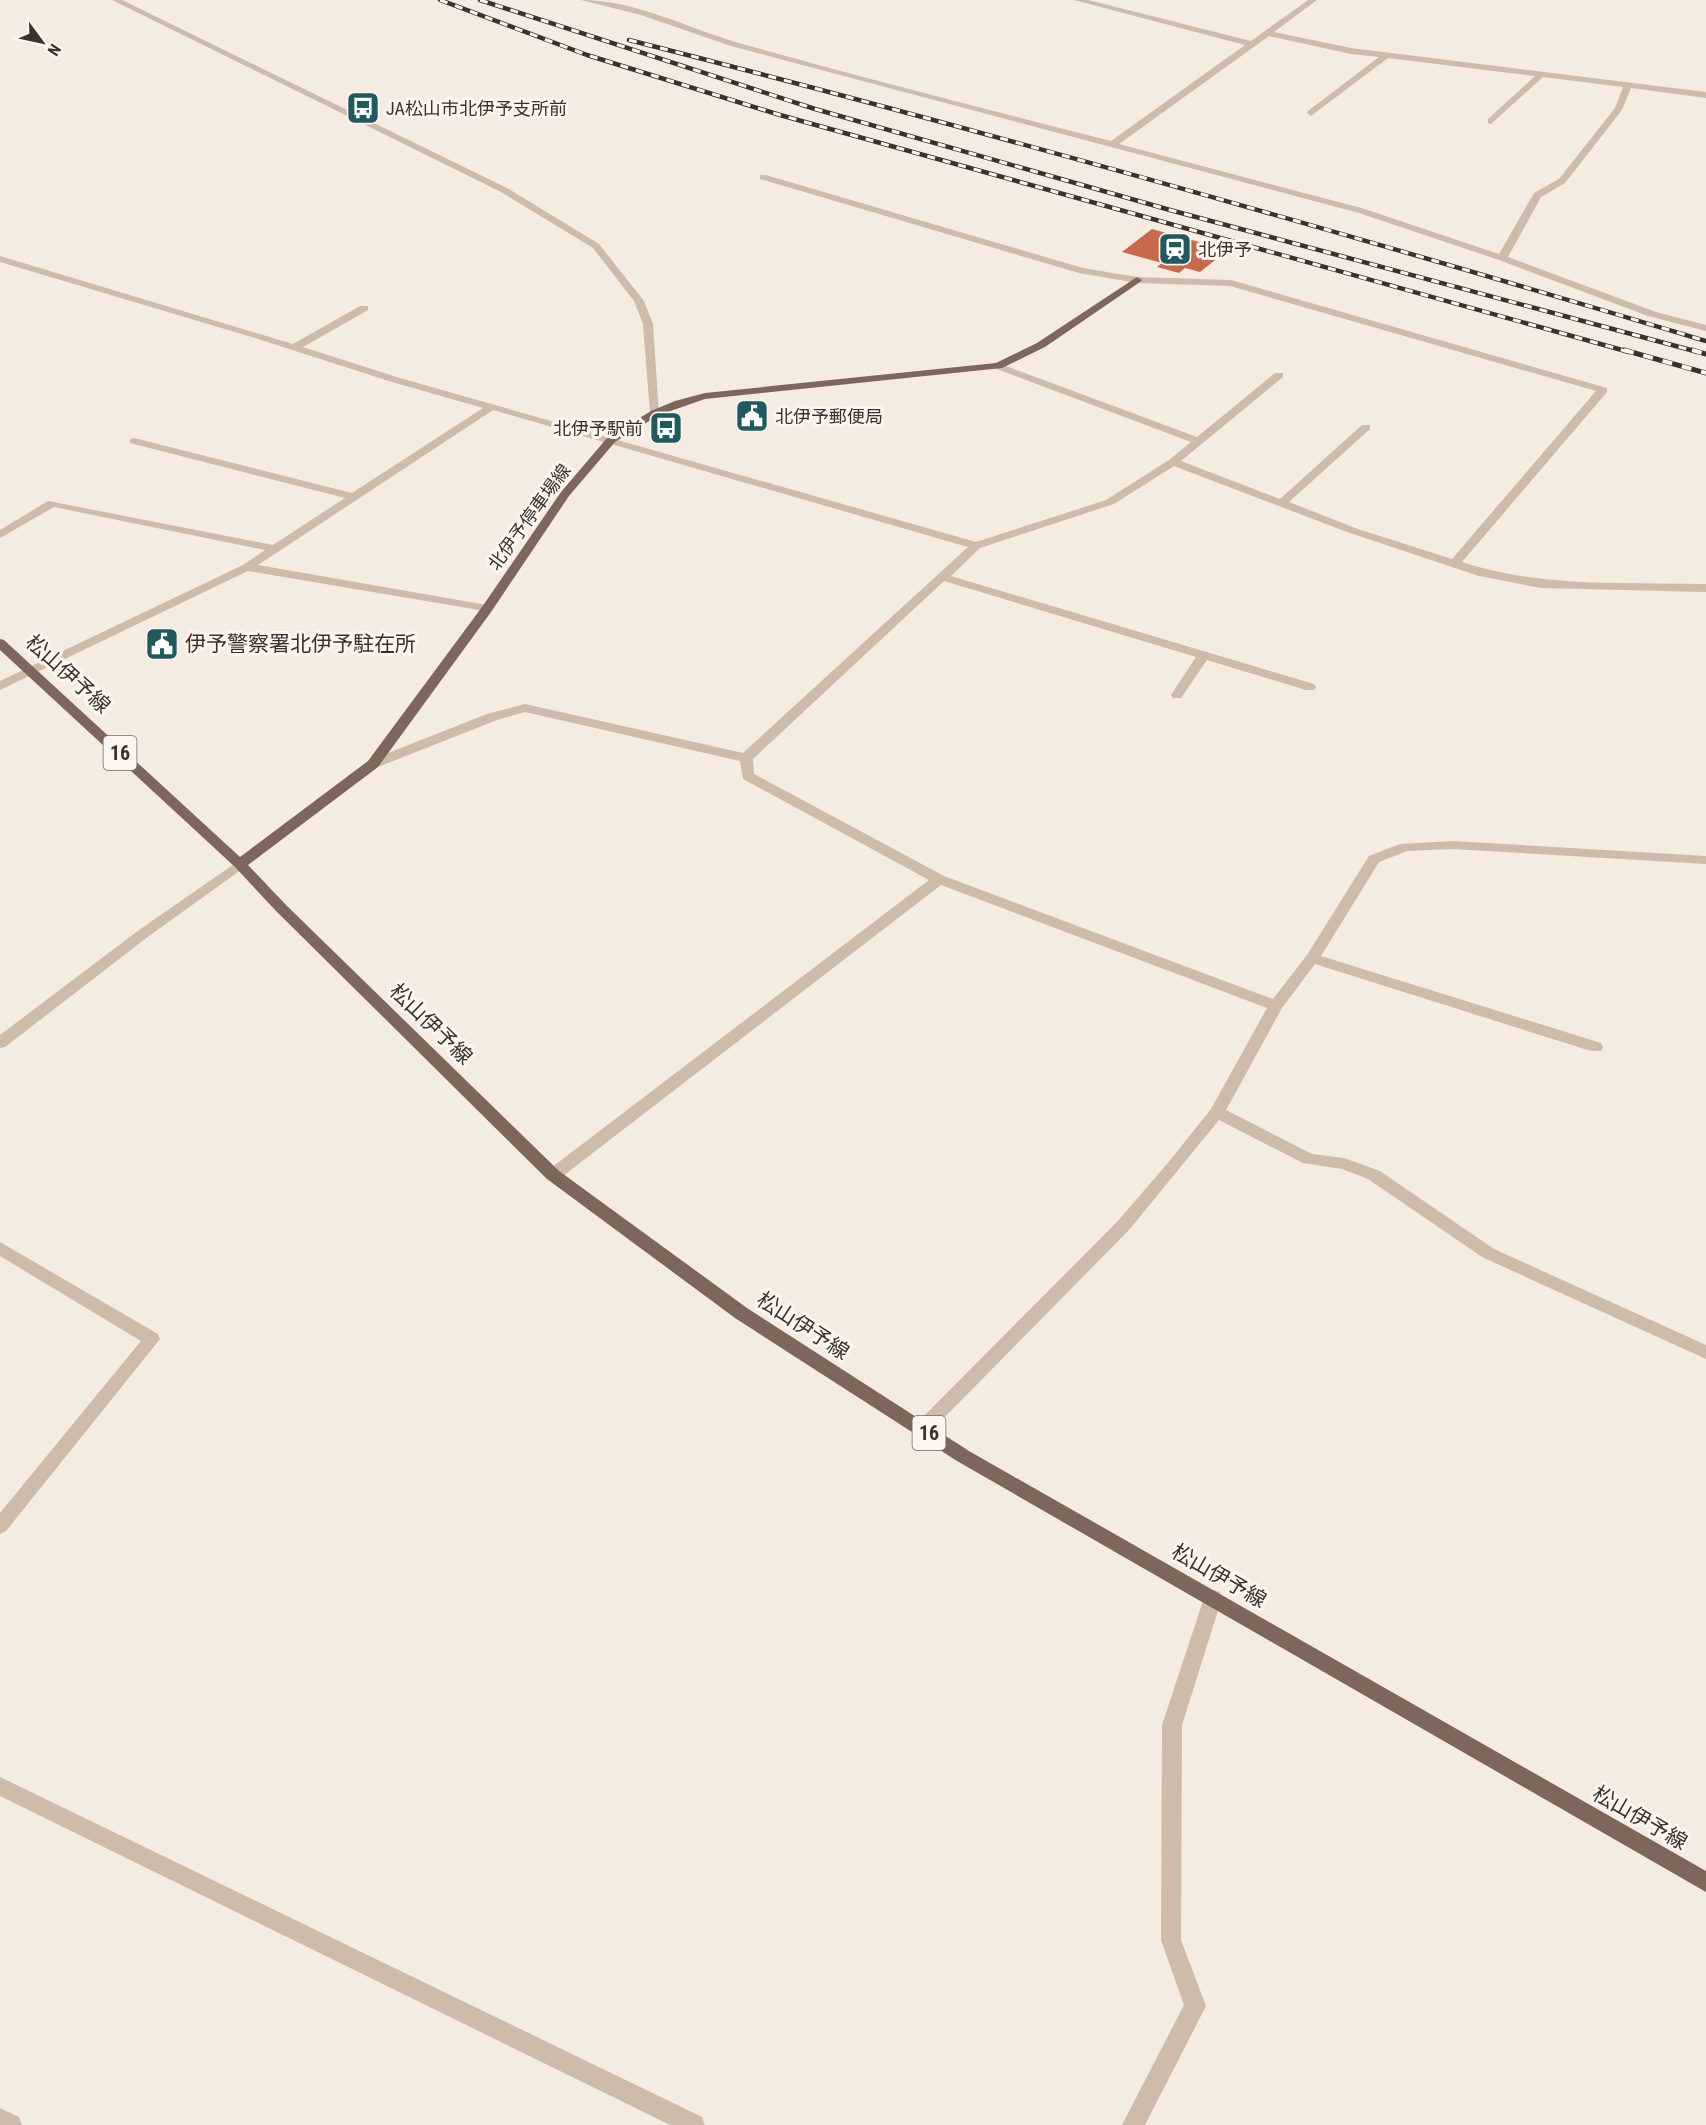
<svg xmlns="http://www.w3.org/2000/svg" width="1706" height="2125" font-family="'Roboto Condensed','Noto Sans JP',sans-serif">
<rect width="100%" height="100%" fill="#f4ebe1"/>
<path fill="#c8694b" d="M1152,229L1228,250L1200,272L1185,268L1179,273L1157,267L1162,263L1122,252Z"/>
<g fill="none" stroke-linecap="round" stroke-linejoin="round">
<path fill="#cdbbac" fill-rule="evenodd" d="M112,0H122L507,188L599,244L644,301L653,324L659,415L655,416L650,413L643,324L634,301L593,248L501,192Z
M581,0C636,0 687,28 739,43C862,78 987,109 1111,141L1245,45L1074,0H1088L1251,41L1308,0H1317L1274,32L1351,48L1706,92V98L1631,88L1622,110L1565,183L1541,197L1508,257L1656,312L1706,325V331L1648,316L1499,260L1359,213L731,46L641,15ZM1269,36L1351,54L1379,57L1308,111L1307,113L1311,116L1388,58L1535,76L1488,119V123L1491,124L1543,77L1623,87L1615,108L1559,179L1534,193L1499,254L1365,209L1119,144Z
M760,175H766L1083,268L1137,277L1231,280L1607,388V392L1462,562C1540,588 1625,582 1706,584V592L1541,588L1479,576L1347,532L1174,466L1114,504L980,548L951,576L1314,684L1316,687L1314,690H1306L1207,660L1181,698H1173L1171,695L1196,657L944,581L753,759L754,774L944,876L1273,999L1307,955L1369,856L1400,844L1453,841L1706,856V864L1453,849L1407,851L1379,862L1321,956L1601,1043L1603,1047L1601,1051H1591L1315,964L1282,1008L1226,1110L1312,1154L1344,1158L1380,1171L1494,1249L1706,1345V1359L1482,1257L1368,1179L1342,1169L1303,1163L1219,1120L1129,1230L928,1434L922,1436L916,1434L913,1429L916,1424L1117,1222L1167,1164L1211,1109L1267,1008L941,885L559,1179H547L545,1175L547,1171L929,880L743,779L740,761L525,712L497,720L378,767H368L366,764L368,761L487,714L525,704L743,753L968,547L493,410L258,565L487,605L493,609L491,612L248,571L0,690V681L243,565L265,550L54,507L0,538V530L48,501L273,545L345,498L130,443V439L134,438L352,493L483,408L392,382L255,338L0,262V256L293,344L360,306H368V310L303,347L400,378L976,542L1106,500L1169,460L1191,442L994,368V364L998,363L1197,437L1275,373H1283V377L1181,461L1280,499L1362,425H1370V429L1289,502L1355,528L1452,559L1596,391L1230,286L1137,283L1079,273L760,179Z
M240,860L245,861L247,864L245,867L149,936L5,1047L0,1048V1035L139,930Z
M0,1242L158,1334L160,1339L6,1531L0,1534V1513L141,1341L0,1256Z
M1213,1590L1220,1592L1222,1598L1182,1725L1181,1940L1206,2006L1145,2125H1122L1184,2005L1161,1940L1162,1725L1204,1598L1206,1592Z
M0,1777L702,2117L705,2125H670L0,1796Z
M0,2108L19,2117L22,2125H0Z"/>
<path fill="#7d675c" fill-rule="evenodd" d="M1137,277L1142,280L1140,282L1045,347L1002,368L705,399L659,415L615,442L569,496L491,612L378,767L248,865L286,905L559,1171L747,1308L969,1451L1706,1871V1892L957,1461L735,1318L547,1179L276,911L235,867L0,650V639L4,640L240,857L368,761L482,607L561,492L607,438L651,411L675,401L705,393L996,363L1037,343Z"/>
<g stroke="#3b302b" stroke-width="4.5">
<path id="rail-far1" d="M440,0L587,55L780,115L1629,352
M480,0L815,109L1170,210L1698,352
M629,40C990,132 1349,234 1706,341"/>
</g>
<g stroke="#3b302b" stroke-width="5">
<path id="rail" d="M1624,350L1706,373
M1692,350L1706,354"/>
</g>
<use href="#rail-far1" stroke="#fbf5ee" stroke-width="3" stroke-dasharray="8" stroke-linecap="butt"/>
<use href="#rail" stroke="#fbf5ee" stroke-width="4" stroke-dasharray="10" stroke-linecap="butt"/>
</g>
<defs>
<g id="bus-square" transform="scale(1.725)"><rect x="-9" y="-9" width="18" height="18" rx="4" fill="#1f5a5e" stroke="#fbf5ee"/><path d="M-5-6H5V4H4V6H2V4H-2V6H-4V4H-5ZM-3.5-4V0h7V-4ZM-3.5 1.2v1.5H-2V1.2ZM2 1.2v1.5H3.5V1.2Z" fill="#fff"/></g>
<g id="station-square" transform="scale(1.725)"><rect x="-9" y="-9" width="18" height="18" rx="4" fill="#1f5a5e" stroke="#fbf5ee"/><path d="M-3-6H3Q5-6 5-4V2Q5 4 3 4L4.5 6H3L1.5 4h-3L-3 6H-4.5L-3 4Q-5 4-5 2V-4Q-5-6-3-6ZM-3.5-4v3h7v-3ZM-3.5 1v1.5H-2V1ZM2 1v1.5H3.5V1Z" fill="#fff"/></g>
<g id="civic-square" transform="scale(1.725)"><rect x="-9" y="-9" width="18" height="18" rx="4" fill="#1f5a5e" stroke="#fbf5ee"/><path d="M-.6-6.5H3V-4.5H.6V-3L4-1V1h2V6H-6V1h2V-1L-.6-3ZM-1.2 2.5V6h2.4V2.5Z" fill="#fff"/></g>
</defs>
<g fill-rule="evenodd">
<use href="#bus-square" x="363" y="108"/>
<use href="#station-square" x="1175" y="249"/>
<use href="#civic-square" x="752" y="416"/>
<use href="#bus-square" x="666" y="428"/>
<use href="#civic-square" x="162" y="644"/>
</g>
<g text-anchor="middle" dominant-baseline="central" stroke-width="6" stroke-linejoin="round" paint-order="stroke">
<g font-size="18" fill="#3b302b" stroke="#fbf5ee" text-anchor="start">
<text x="386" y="108">JA松山市北伊予支所前</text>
<text x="1198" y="249">北伊予</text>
<text x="775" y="416">北伊予郵便局</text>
<text x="643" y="428" text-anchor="end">北伊予駅前</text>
</g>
<g font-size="18" fill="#3b302b" stroke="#fbf5ee">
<text transform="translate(529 517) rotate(-54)">北伊予停車場線</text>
</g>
<g fill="#fbf5ee" stroke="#756b66" stroke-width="1.5">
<rect x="103.5" y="736" width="33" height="34" rx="4.5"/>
<rect x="912.5" y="1416" width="33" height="34" rx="4.5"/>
</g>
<g font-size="20" font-weight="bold" fill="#3b302b">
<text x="120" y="753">16</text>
<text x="929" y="1433">16</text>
</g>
<g font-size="21" fill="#3b302b" stroke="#fbf5ee" text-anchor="start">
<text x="185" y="644">伊予警察署北伊予駐在所</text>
</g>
<g font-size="21" fill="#3b302b" stroke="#fbf5ee">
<text transform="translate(68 674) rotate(42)">松山伊予線</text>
<text transform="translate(431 1024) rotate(44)">松山伊予線</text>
<text transform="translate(803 1326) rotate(33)">松山伊予線</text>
<text transform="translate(1219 1576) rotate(30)">松山伊予線</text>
<text transform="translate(1640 1818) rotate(30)">松山伊予線</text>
</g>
</g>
<g transform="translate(42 42) rotate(123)" stroke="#fbf5ee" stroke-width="4.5" paint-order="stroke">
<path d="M0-4.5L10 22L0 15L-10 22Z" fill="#3b302b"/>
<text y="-9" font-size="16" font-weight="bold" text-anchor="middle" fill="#3b302b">N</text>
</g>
</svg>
